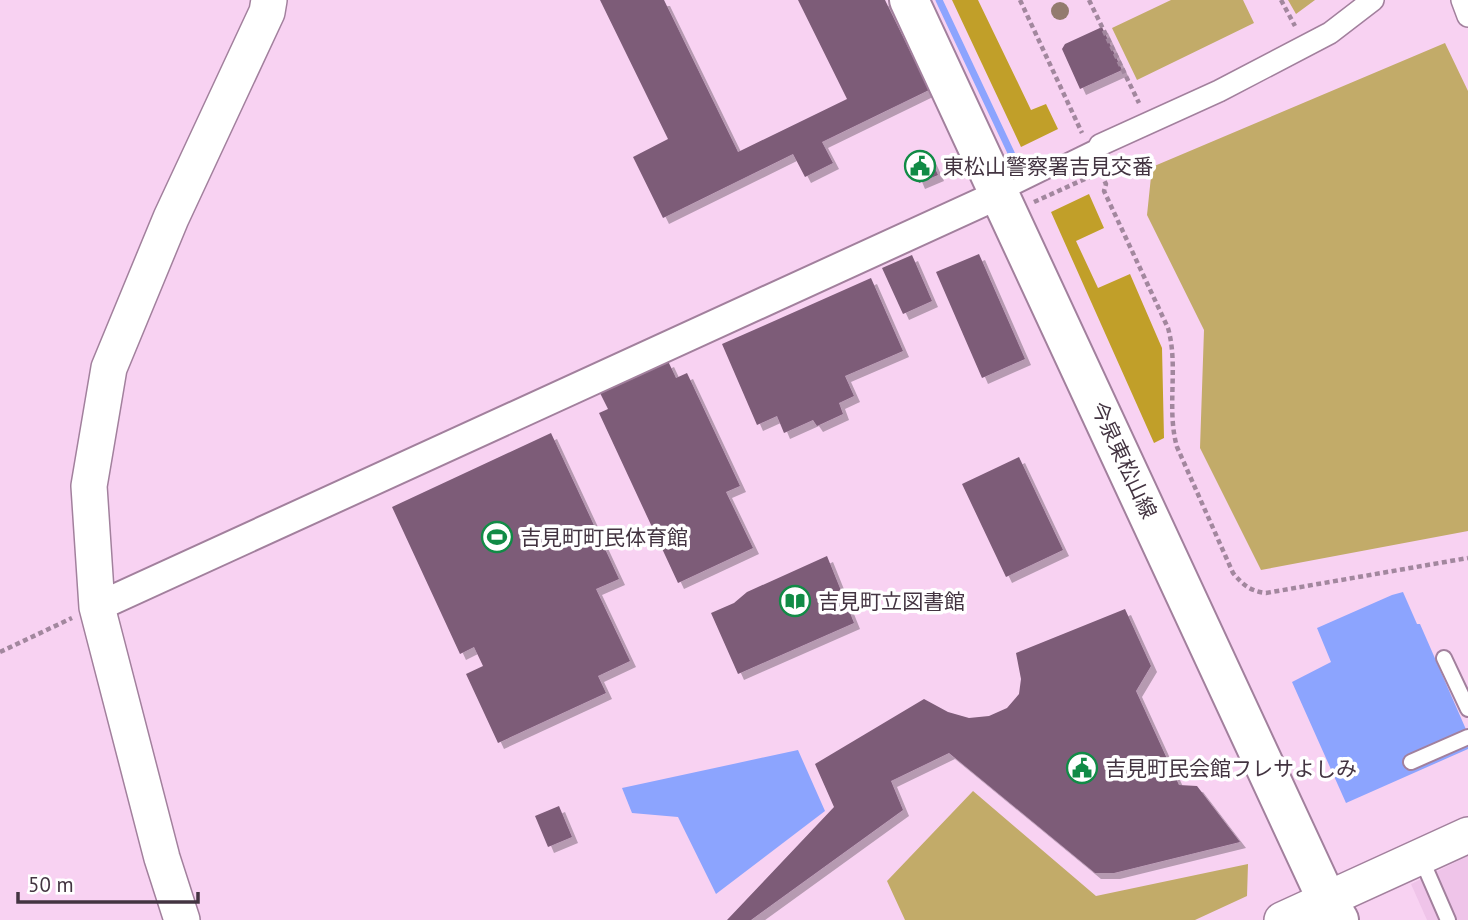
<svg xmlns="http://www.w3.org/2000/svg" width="1468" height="920" font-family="'PT Sans','Noto Sans JP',sans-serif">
<defs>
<filter id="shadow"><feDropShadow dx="6" dy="6" stdDeviation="0" flood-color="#0004"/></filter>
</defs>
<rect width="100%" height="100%" fill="#f8d2f2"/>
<path fill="#efc4e9" d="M1468,856V920H1427L1411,884Z"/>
<path fill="#c2ab69" d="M1171,0H1243L1254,23L1137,80L1112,28Z
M1288,0H1315L1296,14Z
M1445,43L1468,91V531L1261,570L1200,448L1204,330L1147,215L1152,167Z
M973,791L1096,896L1248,864L1247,896L1195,920H905L887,881Z"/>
<path fill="#c19f29" d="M952,0H978L1031,110L1046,104L1058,129L1021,147Z
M1089,194L1104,228L1076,241L1098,288L1130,274L1162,348L1164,438L1154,443L1051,212Z"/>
<path fill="#8ca4fe" d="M1403,592L1417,624H1420L1468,734V749L1346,803L1292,682L1331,662L1317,628L1392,595Z
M798,750L825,811L716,894L678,817L632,813L622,788Z"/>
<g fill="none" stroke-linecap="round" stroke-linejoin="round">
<path stroke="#8ca4fe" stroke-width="7" d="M939,0L1013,157"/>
</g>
<path fill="#7d5c78" filter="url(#shadow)" d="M600,0H664L738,152L847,99L798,0H885L929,90L822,142L833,163L805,177L793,154L663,218L633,157L668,139Z
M1102,27L1122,70L1080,89L1062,49L1065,44Z
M927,151L938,175L919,183L909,159Z
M979,254L1025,359L982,378L936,272Z
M912,255L932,301L903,314L882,268Z
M871,278L903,351L845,376L854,396L839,403L843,414L817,426L813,420L784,433L777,416L757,425L722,344Z
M668,361L676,378L687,373L740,486L726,492L753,548L678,583L599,413L608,409L600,393Z
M551,433L619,579L596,589L630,661L598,676L606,693L498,743L466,674L483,666L474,647L460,654L392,507Z
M1019,457L1063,550L1006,577L962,484Z
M827,556L854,623L738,674L711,613L734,603L747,592Z
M1125,609L1151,666L1136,691L1179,785L1197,786L1240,842L1114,873H1095L949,753L891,781L903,810L751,920H727L834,807L815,764L924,699L948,712L969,718L989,716L1007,708L1019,694L1021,679L1016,653Z
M559,806L572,837L548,847L535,816Z"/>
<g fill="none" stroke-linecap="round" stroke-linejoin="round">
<g stroke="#a2809d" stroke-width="18">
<path id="service" d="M1000,194L1100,145
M1444,658L1468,709
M1411,762L1468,737
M1421,858L1448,920"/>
</g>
<g stroke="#a2809d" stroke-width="24">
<path id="pedestrian" d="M1462,0L1468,16
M1100,145L1219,91L1330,33L1373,0"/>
</g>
<g stroke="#a2809d" stroke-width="32">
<path id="minor" d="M97,607L1000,194"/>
</g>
<g stroke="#a2809d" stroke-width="38">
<path id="tertiary" d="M182,920L162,858L97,607L89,486L109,368L171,218L267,12L269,0
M1282,920L1468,835"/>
</g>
<g stroke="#a2809d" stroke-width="42">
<path id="secondary" d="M909,0L1327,900L1339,920"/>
</g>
<path stroke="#a2879e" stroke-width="4.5" stroke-dasharray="5 3.5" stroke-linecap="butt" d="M1020,0L1082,133
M1089,0L1139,103
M1281,0L1295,26
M1097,166L1106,184L1104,191L1168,328C1179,367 1166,408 1177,447L1233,573C1243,585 1250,591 1266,593L1468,558
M1034,202L1100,172
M0,652L72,618"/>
<use href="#service" stroke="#fff" stroke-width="14"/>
<use href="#pedestrian" stroke="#fff" stroke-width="21"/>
<use href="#minor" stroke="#fff" stroke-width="28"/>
<use href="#tertiary" stroke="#fff" stroke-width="35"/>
<use href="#secondary" stroke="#fff" stroke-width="38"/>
</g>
<circle fill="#937b6e" cx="1060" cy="11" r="9"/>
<defs>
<g id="civic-ring" transform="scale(1.575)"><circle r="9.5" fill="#fff" stroke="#118b46" stroke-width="1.5"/><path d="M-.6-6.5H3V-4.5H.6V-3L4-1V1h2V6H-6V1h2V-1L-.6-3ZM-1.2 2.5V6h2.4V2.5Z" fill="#118b46"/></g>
<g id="stadium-ring" transform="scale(1.575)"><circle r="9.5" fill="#fff" stroke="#118b46" stroke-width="1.5"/><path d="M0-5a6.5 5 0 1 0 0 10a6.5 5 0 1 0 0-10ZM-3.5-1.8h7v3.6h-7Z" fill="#118b46"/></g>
<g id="library-ring" transform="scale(1.575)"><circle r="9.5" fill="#fff" stroke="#118b46" stroke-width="1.5"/><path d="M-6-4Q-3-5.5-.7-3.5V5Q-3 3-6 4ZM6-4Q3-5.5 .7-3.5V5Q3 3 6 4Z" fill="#118b46"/></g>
</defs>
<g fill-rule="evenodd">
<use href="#civic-ring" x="920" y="166"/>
<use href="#stadium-ring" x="497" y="537"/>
<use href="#library-ring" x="795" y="601"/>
<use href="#civic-ring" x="1082" y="768"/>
</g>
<g text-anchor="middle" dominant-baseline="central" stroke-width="7" stroke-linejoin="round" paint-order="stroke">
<g font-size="21" fill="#433441" stroke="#fff" text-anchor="start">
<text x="943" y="166">東松山警察署吉見交番</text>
<text x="520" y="537">吉見町町民体育館</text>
<text x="818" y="601">吉見町立図書館</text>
<text x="1105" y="768">吉見町民会館フレサよしみ</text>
</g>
<g font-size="21" fill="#433441" stroke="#fff">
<text transform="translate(1124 460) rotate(65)">今泉東松山線</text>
</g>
</g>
<path d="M18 892v10h180v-10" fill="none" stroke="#433441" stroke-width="3.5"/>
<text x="28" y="892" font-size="21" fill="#433441" stroke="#ffffff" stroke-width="5" paint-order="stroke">50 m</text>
</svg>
